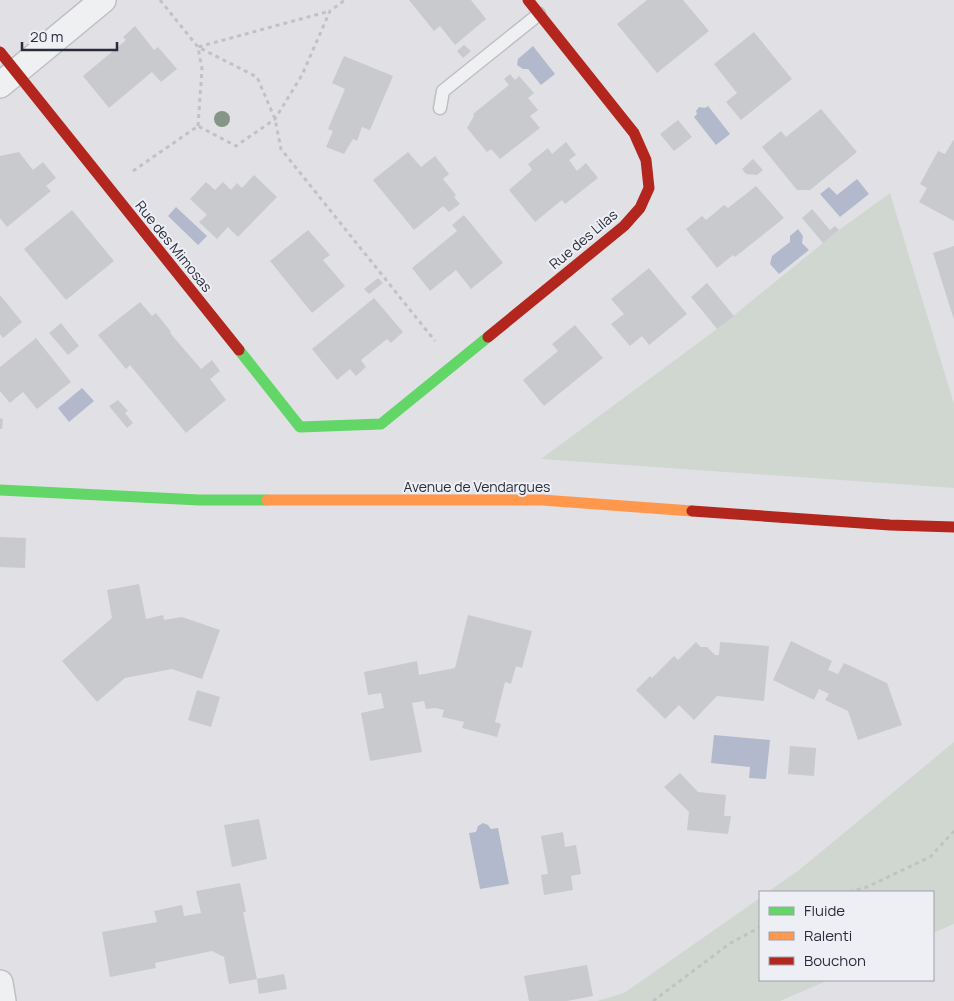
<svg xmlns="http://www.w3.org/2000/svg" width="954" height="1001" font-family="Manrope,sans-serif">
<rect width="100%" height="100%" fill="#e1e1e5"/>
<path fill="#d0d7d1" d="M890,193L954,404V488L541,459L717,329L839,230Z
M954,742V924L933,933V892H768L799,870Z
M760,898V980H829L780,1001H597L624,993Z"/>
<path fill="#b2b9cd" d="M533,46L555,74L541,85L528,69H523L517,65L518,59Z
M708,106L730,134L716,145L694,117L697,114L696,111L699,107L705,108Z
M857,179L869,194L840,217L820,194L829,187L837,195Z
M176,207L207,236L198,245L168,216Z
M798,229L803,236L802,243L809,250L779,274L770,264L772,256L790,242V236Z
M82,388L94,401L69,422L58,408Z
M714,735L770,740L766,779L749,778L750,767L711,763Z
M483,823L488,825L491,829L498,828L509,884L480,889L469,833L476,832L478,826Z"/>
<path fill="#c9cacd" d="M409,0H471L486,19L455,45L440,26L434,31Z
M647,0H683L709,31L657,73L617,24Z
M135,26L154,50L158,47L177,69L161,82L152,72L109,108L83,76L126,40L123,37Z
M754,32L792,79L741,120L726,102L737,93L714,64Z
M464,45L471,51L463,58L457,51Z
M344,56L393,76L370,130L362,127L357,141L353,139L344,154L326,147L333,131L328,129L345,89L332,83Z
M510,74L515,80L519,76L534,93L528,98L538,110L530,116L540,128L500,159L491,149L487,152L467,128L474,116L473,114L509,85L504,79Z
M821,109L857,152L810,190H797L762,147L781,131L786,137Z
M678,120L692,137L674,151L660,134Z
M954,139V221L919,202L927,188L920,184L938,151L945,154Z
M566,142L576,155L569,160L577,171L586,163L598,178L565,204L562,200L535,222L509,190L532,170L528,164L548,148L552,154Z
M19,152L33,170L43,162L56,178L46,186L51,191L7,227L0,218V156Z
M408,152L421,167L435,156L449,174L443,179L456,195L454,197L460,204L449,212L443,206L414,230L373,180Z
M753,159L763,170L757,175L746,174L742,169Z
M254,175L277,197L238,237L228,227L217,239L199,222L207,215L190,199L206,182L215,190L223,182L231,190L237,183L242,188Z
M756,186L784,218L735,257L733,255L717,268L686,229L702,216L706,220L724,205L728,208Z
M812,209L830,230L835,226L839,230L823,243L802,218Z
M72,210L114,261L66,300L24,249Z
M464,215L503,263L471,289L456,270L430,291L412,268L457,231L452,225Z
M308,230L330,255L323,260L345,286L312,313L270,261Z
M954,246V320L933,253Z
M649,268L687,314L649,345L642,336L630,346L611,324L624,314L611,299Z
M378,278L383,283L369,294L364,289Z
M707,283L734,316L717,329L691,297Z
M0,295L22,322L3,338L0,334Z
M374,298L403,332L391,343L387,339L361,360L366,367L356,376L350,369L337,380L312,349Z
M140,302L152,316L156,313L171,332L170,333L201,369L212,360L220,371L210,379L226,400L186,433L130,365L126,369L98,335Z
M61,323L79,346L68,355L49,333Z
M575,325L603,358L544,406L523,380L558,351L552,344Z
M36,338L71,382L37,409L23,392L10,403L0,391V367Z
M118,400L128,411L125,413L133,423L127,428L109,406Z
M0,418L3,419L2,429H0Z
M0,537L26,538L25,568L0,567Z
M139,584L146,619L163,615L164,620L182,617L220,630L202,679L172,669L125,678L97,702L62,661L112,618L107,590Z
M468,615L532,631L522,668L516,666L511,684L505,682L495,722L501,724L497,737L462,728L464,722L442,717L444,710L435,708L426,709L424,701L412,703L422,752L370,761L361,713L384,708L381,693L368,695L364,672L417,661L419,675L455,668Z
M791,641L832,661L828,670L838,674L844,663L887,683L902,725L858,740L848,711L825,700L829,694L819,689L814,700L773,680Z
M696,642L701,647H707L715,655H719L720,642L769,646L764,701L717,696L694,720L679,705L665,719L636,690L650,676L652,678L674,656L678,660Z
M197,690L220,697L211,727L188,720Z
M790,746L816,748L814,776L788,774Z
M680,773L698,792L726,795L724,816H731L728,834L687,830L689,812L664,787Z
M259,819L267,859L232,867L224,825Z
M563,832L565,847L576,845L581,874L571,876L573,890L544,895L541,875L548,874L541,836Z
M240,883L246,912H243L257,979L284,974L287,989L259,994L257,979L229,984L224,957L212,951L155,963L156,968L110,977L102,932L157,922L154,911L182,905L184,916L201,913L196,891Z
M587,965L593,996L567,1001H529L524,976Z"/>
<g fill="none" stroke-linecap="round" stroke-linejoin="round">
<g stroke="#bfbfc3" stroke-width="15">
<path id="lane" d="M440,108L443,91L539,14"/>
</g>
<g stroke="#bfbfc3" stroke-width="28">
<path id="street" d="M0,85L103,0
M0,983L3,1001"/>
</g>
<path stroke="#c2c2c6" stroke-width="3" stroke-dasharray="4 4" stroke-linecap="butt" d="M160,0L198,47L257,77L275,119L281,149L435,341
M198,126L202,69L198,47L330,11
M133,171L198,126L236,146L275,119L302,75L330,11L345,0
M849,892L867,887L930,857L954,831
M653,1001L729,944L760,927"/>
<use href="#lane" stroke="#eff0f2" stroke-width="12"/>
<use href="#street" stroke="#eff0f2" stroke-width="25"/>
<path stroke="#63d668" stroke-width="11" d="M239,350L300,427L381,424L488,337
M0,490L199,500H267"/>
<path stroke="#ff974d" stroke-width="11" d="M267,500H542L692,511"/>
<path stroke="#b3261e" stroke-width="11" d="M0,52L239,350
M488,337L624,226L640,208L649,188L646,160L634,133L528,0
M692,511L890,525L954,527"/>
</g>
<circle fill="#859587" cx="222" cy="119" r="8"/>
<g text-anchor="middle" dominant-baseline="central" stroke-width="4" stroke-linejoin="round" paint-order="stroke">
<g font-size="14" fill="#2a2c3c" stroke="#eeeff4">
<text transform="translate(583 239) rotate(-40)">Rue des Lilas</text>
<text transform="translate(174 246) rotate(51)">Rue des Mimosas</text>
<text x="477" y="486">Avenue de Vendargues</text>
</g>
</g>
<rect x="759" y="891" width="175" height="90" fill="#eeeff4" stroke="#a0a1aa"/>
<rect x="769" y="907" width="25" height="8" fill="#63d668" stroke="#a0a1aa"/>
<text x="804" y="916" font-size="15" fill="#2a2c3c">Fluide</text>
<rect x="769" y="932" width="25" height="8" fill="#ff974d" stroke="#a0a1aa"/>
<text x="804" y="941" font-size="15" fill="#2a2c3c">Ralenti</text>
<rect x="769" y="957" width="25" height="8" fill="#b3261e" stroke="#a0a1aa"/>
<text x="804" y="966" font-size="15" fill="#2a2c3c">Bouchon</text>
<path d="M22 42v8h95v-8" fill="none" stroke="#2a2c3c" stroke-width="2.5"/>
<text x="30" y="42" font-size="15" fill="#2a2c3c" stroke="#eeeff4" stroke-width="4" paint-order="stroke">20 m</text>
</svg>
